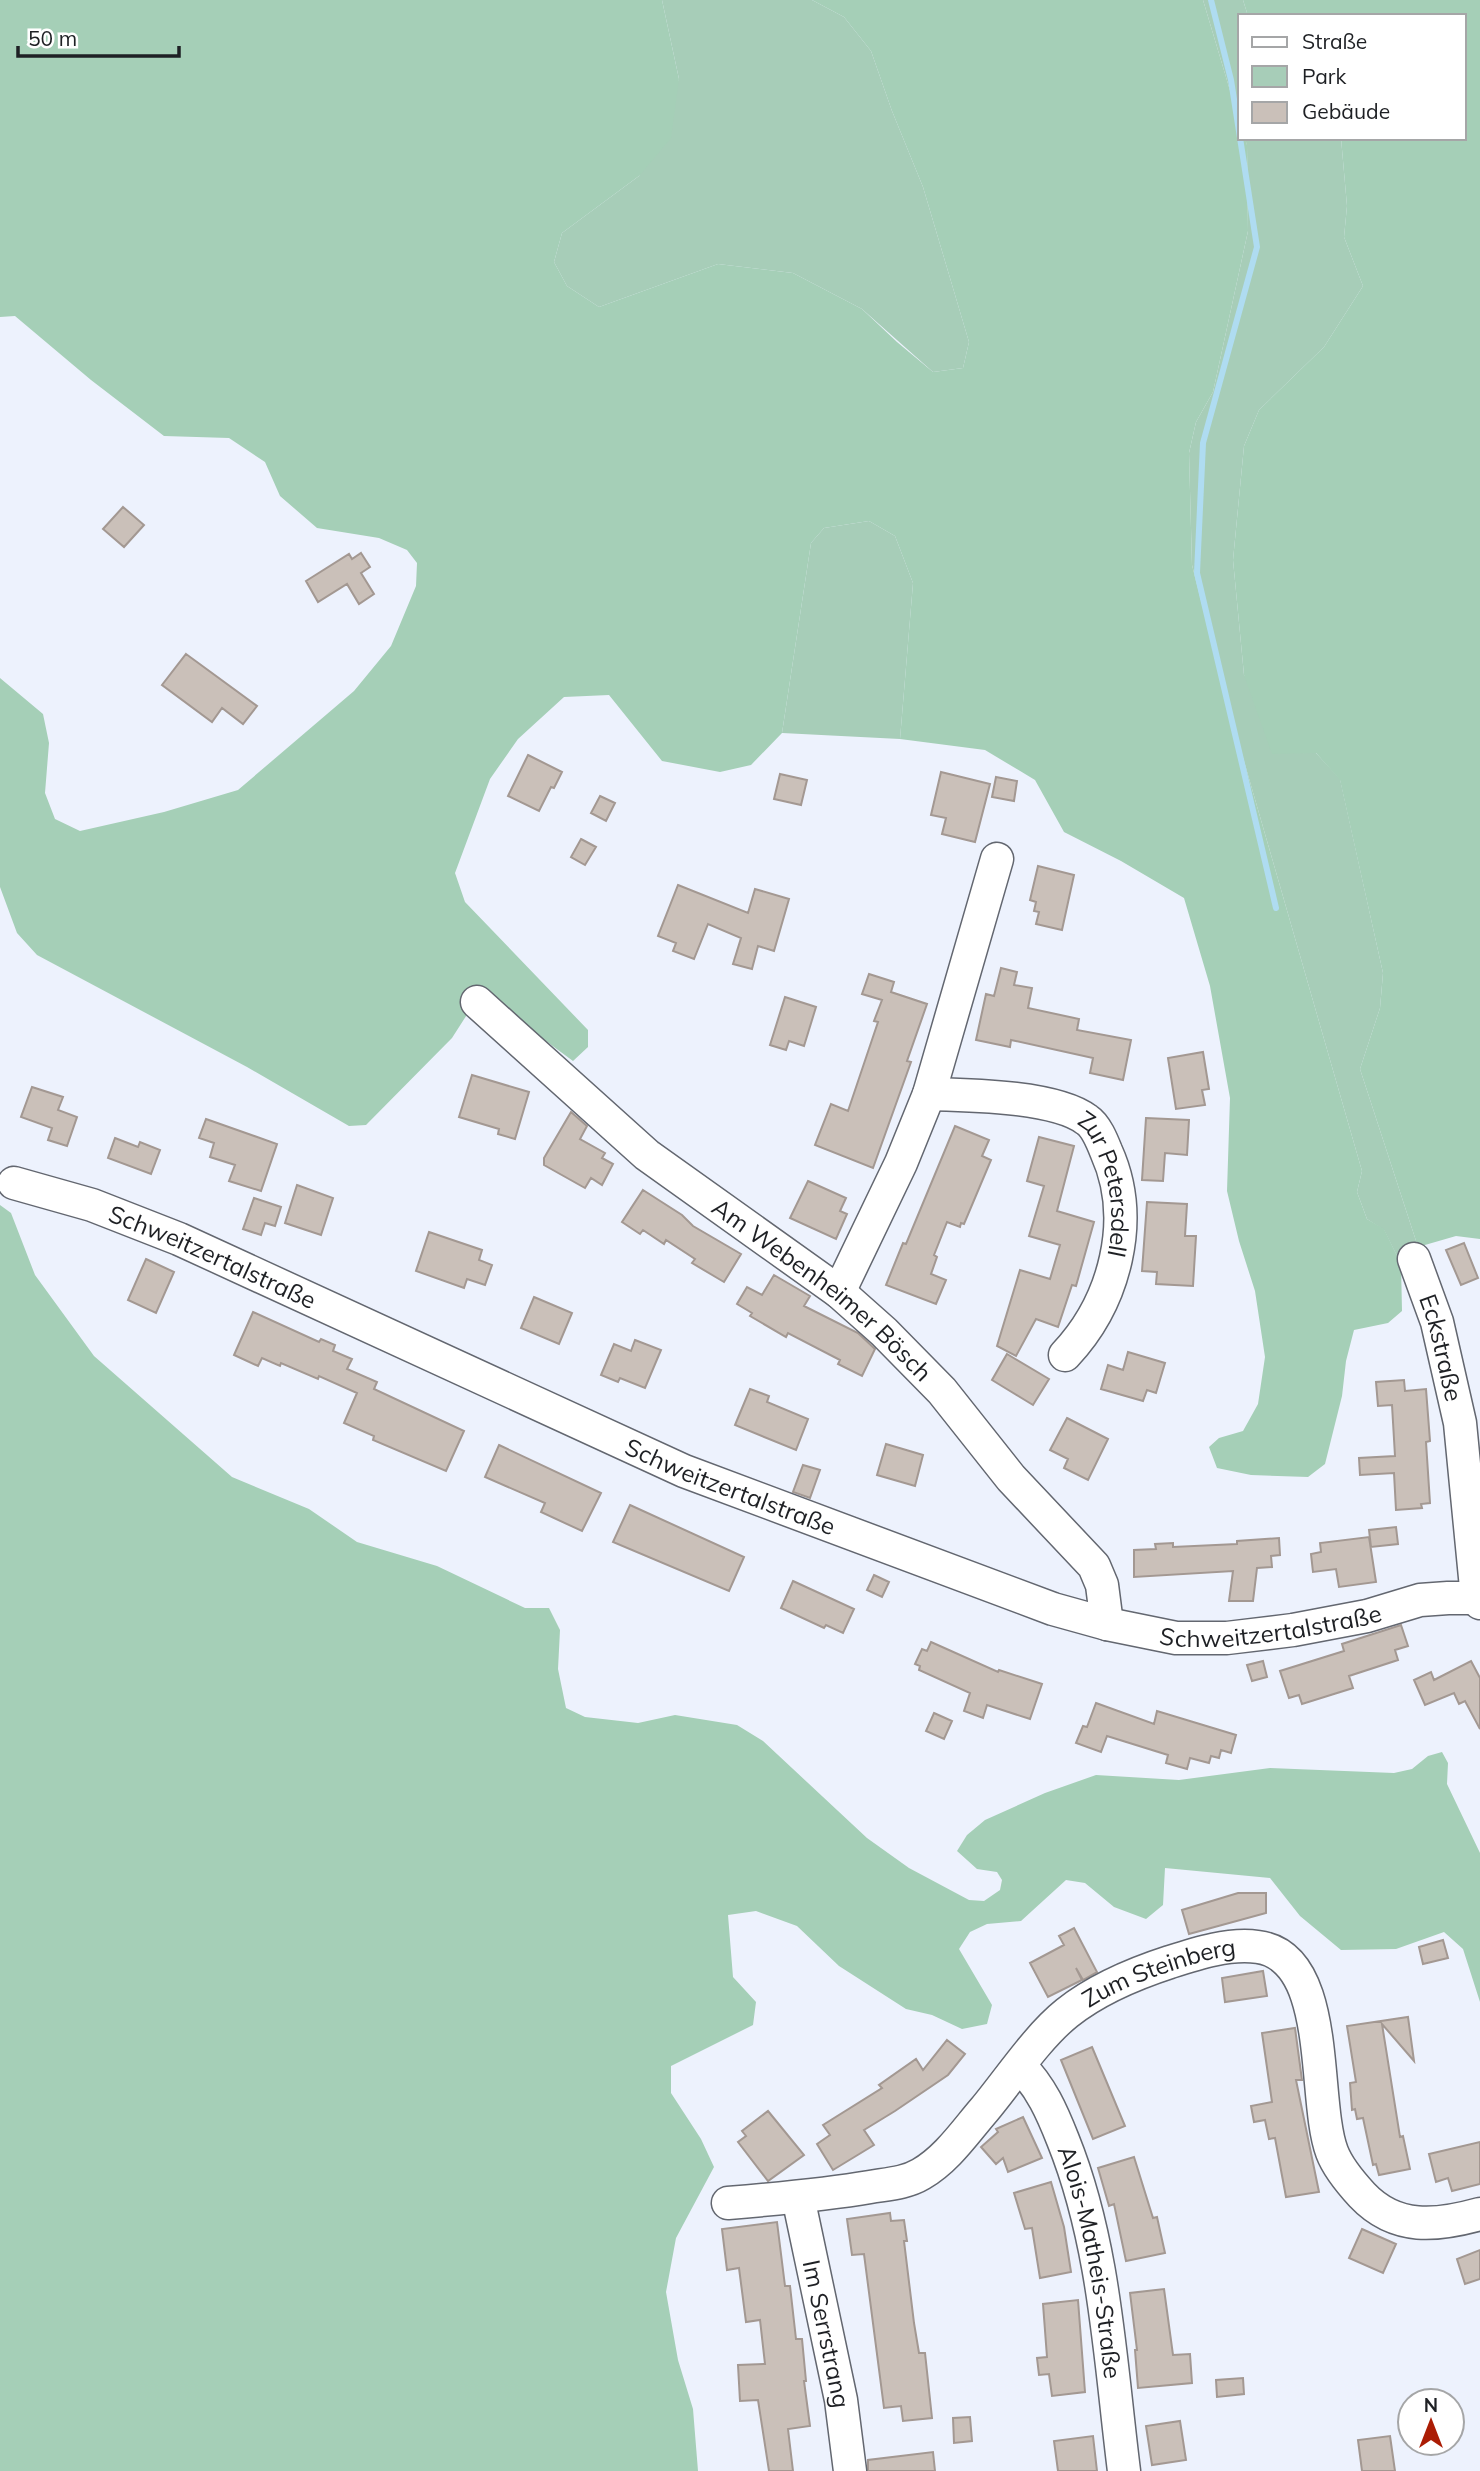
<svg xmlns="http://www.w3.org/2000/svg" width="1480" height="2471" font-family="Mulish,sans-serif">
<rect width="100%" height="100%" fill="#edf2fd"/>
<path fill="#a7cdb8" d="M662,0H812L844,17L871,51L892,111L923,187L969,342L963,368L933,372L862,309L793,273L718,264L599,307L567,286L554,262L562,233L639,176L679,79Z
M1203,0H1243L1248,16H1240V124Z
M1245,138H1341L1347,206L1344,237L1363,286L1324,347L1259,410L1244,446L1233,560L1244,675L1340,779L1383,973L1380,1008L1360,1069L1418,1247L1401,1264L1384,1230L1367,1219L1357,1192L1362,1171L1223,688L1192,565L1189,453L1196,422L1213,392L1248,231L1247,146Z
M869,521L895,536L913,583L900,739L782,733L811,543L824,528Z"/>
<path fill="#a5cfb7" d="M0,0H662L679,79L671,138L639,176L562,233L554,262L567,286L599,307L718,264L793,273L862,309L897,342L933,372L963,368L969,342L923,187L892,111L871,51L844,17L812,0H1203L1240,124V138H1245L1247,145L1248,231L1213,392L1196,422L1189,453L1192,565L1223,688L1362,1171L1357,1192L1367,1219L1384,1229L1401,1264L1402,1311L1388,1323L1354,1330L1346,1361L1342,1396L1325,1464L1308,1477L1251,1475L1217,1468L1209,1447L1219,1438L1243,1431L1258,1404L1265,1357L1255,1291L1239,1241L1227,1191L1230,1098L1210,986L1184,898L1121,861L1064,832L1035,780L985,750L900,739L913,583L895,536L869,521L824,528L811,543L782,733L751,765L720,772L662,761L609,695L564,697L518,739L490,779L455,873L465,902L588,1030V1047L573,1061L489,999L468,1013L452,1038L366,1125L349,1126L247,1067L37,955L17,933L0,887V678L43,714L49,743L45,793L55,819L80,831L164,812L238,790L354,691L391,646L416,586L417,563L407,550L379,538L317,528L280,496L265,462L229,438L164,436L91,380L15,316L0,317Z
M1243,0H1480V1239L1456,1236L1418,1247L1360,1069L1380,1008L1383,973L1340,780L1316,753L1272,754L1244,675L1233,560L1244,446L1259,410L1324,347L1363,286L1344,237L1347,206L1341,138H1464V16H1248Z
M0,1205L11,1213L35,1275L94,1356L232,1477L309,1509L357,1542L437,1566L525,1608H549L560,1630L558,1669L566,1708L585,1717L638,1723L675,1715L737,1725L763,1741L867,1838L909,1868L969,1900L984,1901L1000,1890L1002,1880L997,1872L977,1869L957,1851L967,1835L985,1820L1045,1793L1096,1775L1179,1780L1270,1768L1394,1773L1412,1769L1428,1756L1442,1752L1448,1763L1447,1784L1480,1853V2002L1463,1949L1444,1932L1396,1949L1341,1950L1300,1916L1270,1878L1165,1868L1163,1905L1146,1919L1114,1907L1085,1883L1066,1880L1021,1921L987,1924L970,1932L959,1949L992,2005L987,2024L962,2029L932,2015L906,2009L839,1966L797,1926L756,1911L728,1915L733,1977L756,2002L753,2025L671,2066V2093L701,2139L714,2167L676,2238L666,2292L678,2360L693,2409L698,2471H0Z"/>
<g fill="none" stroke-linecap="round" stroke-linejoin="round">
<path stroke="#afdcf1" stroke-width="6" d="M1211,0L1231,80L1257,247L1203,443L1197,573L1276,908"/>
</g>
<path fill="#cac0b9" stroke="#a39892" stroke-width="2" d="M123,507L144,525L124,547L103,529Z
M361,553L370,567L361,573L374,594L359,604L347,584L318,602L306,581L349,554L352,559Z
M186,654L257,706L243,724L222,708L212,722L162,685Z
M528,755L562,772L554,788L551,787L539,811L508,796Z
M941,772L990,784L975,842L942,834L946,818L931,815Z
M780,774L807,780L801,805L774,799Z
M996,777L1017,781L1014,801L992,797Z
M600,796L615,803L606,821L591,813Z
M581,839L596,847L585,865L571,857Z
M1038,866L1074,875L1062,930L1036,924L1039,912L1034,911L1036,902L1030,900Z
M678,885L748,913L755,889L789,899L774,951L758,946L752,969L733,964L741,938L708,924L694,959L673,951L676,943L658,936Z
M1001,968L1017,972L1014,985L1032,988L1028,1008L1079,1019L1077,1030L1131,1040L1123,1080L1090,1073L1093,1058L1011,1040L1010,1047L976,1040L986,994L994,996Z
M869,974L894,982L891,992L927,1004L907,1061L911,1062L873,1168L815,1145L831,1104L848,1111L878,1022L874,1021L882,1000L862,994Z
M785,997L816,1007L804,1046L789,1041L786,1050L770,1045Z
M1203,1052L1209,1089L1202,1090L1205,1105L1176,1109L1168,1058Z
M472,1075L529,1092L515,1139L498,1134L499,1129L459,1117Z
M32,1087L63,1097L58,1110L77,1117L67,1146L48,1140L52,1128L21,1117Z
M571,1112L587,1126L580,1139L605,1153L602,1158L613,1164L602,1185L591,1178L585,1188L544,1165V1158Z
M1146,1118L1189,1120L1187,1155L1165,1153L1163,1181L1142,1180Z
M206,1119L277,1144L261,1191L229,1181L235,1165L210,1157L214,1143L199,1138Z
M955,1126L989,1140L982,1156L991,1160L964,1224L961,1223L960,1227L947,1222L934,1255L937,1257L931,1274L946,1280L936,1304L886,1285L903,1243L906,1244Z
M1039,1137L1074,1146L1057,1211L1094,1222L1076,1286L1072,1285L1058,1327L1036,1319L1016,1356L997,1346L1020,1270L1050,1279L1060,1245L1029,1236L1044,1186L1027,1181Z
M115,1138L138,1147L140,1142L160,1150L151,1174L108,1158Z
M808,1181L846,1198L840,1211L847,1214L836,1239L790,1218Z
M297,1185L333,1198L321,1235L285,1223Z
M643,1190L682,1215L693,1226L741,1254L724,1282L692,1263L695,1259L666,1240L664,1244L643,1230L640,1234L622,1222Z
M254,1198L281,1207L275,1226L265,1223L261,1235L243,1229Z
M1147,1202L1187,1204L1185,1236H1196L1193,1286L1156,1284L1157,1272L1142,1271Z
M429,1232L482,1250L479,1260L492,1265L485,1285L467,1279L464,1288L416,1271Z
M1464,1243L1478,1278L1461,1285L1446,1250Z
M146,1259L174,1272L156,1313L128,1300Z
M774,1275L810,1296L804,1306L858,1333L875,1349L862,1376L838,1364L840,1360L788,1333L786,1337L750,1316L752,1313L737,1304L747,1287L762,1295Z
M534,1297L572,1313L559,1344L521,1328Z
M253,1312L319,1342L321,1339L335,1345L333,1351L352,1359L347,1369L377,1382L374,1389L464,1431L446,1471L373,1440L374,1436L344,1423L357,1393L319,1376L318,1379L281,1363L280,1366L262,1358L258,1366L234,1355Z
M635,1340L661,1350L645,1388L620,1378L618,1382L601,1375L614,1344L631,1351Z
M1128,1352L1165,1363L1156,1393L1147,1390L1143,1401L1101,1389L1108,1365L1123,1370Z
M1007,1354L1049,1379L1033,1405L992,1380Z
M1404,1380L1405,1391L1426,1389L1430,1441L1426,1442L1430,1503L1421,1504L1422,1508L1396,1510L1394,1473L1360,1475L1359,1458L1395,1456L1392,1405L1378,1406L1376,1382Z
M750,1389L769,1396L767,1402L808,1419L796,1450L735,1425Z
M1067,1418L1108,1439L1088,1480L1064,1468L1068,1459L1050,1450Z
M886,1444L923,1455L915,1486L877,1475Z
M499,1445L601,1493L582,1531L541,1512L545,1503L485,1477Z
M803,1465L820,1470L810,1498L793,1492Z
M630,1505L744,1557L729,1591L613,1542Z
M1396,1527L1398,1544L1371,1547L1369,1530Z
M1369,1537L1376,1582L1339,1587L1336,1569L1313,1572L1311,1554L1321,1552L1320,1543Z
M1279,1538L1280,1555L1271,1556L1272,1567L1257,1568L1253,1601H1229L1233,1571L1134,1577V1550L1156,1549L1155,1544L1173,1543V1547L1237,1544V1541Z
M874,1575L889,1582L882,1597L867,1590Z
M793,1581L854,1609L843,1633L826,1625L824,1628L781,1608Z
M1401,1625L1408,1646L1395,1650L1398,1660L1349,1676L1353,1688L1302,1704L1299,1695L1289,1698L1280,1671L1344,1651L1342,1644Z
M931,1642L998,1672L999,1670L1042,1684L1030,1719L987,1705L983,1718L964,1711L970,1693L919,1670L920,1666L915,1664L922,1649L927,1651Z
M1263,1661L1267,1677L1252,1681L1247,1665Z
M1471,1661L1480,1678V1729L1465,1701L1459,1704L1454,1693L1425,1705L1414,1680L1431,1672L1434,1680Z
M1096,1703L1154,1724L1157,1711L1236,1735L1231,1753L1221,1750L1219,1758L1211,1756L1209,1763L1190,1758L1187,1769L1166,1763L1168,1755L1107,1736L1101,1752L1076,1743L1083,1726L1087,1727Z
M934,1713L952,1721L944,1739L926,1731Z
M1238,1893H1266V1913L1189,1934L1182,1910Z
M1074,1928L1097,1972L1083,1980L1076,1968L1082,1980L1048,1997L1030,1963L1064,1945L1059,1936Z
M1443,1940L1448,1958L1423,1964L1419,1947Z
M1263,1971L1267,1996L1225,2002L1222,1978Z
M1408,2017L1414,2061L1382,2024L1400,2137L1403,2136L1410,2169L1379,2175L1376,2164L1373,2165L1363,2118L1357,2119L1355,2109L1352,2110L1350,2083L1356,2082L1347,2026Z
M1295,2028L1302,2080H1296L1319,2192L1286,2197L1275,2138L1269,2139L1265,2120L1254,2122L1251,2106L1272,2102L1262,2033Z
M947,2040L965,2054L948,2075L895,2111L864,2130L874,2145L833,2170L817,2144L830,2135L823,2125L882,2088L879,2085L916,2059L923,2070Z
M1092,2047L1125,2126L1093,2139L1061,2060Z
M768,2111L804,2155L768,2181L738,2142L746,2136L742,2131Z
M1023,2117L1042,2158L1008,2172L1003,2158L996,2164L981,2147L998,2132L996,2129Z
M1480,2142V2184L1452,2191L1448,2178L1436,2182L1429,2154Z
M1134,2157L1153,2218L1157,2217L1165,2253L1126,2261L1114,2204L1109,2206L1098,2168Z
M1051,2182L1064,2227L1071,2272L1040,2278L1032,2228L1025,2229L1014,2193Z
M890,2213L891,2221L904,2220L907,2241H904L914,2323L919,2353H925L932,2418L903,2421L901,2406L884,2408L864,2254L852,2255L847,2219Z
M777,2222L785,2286H790L796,2339H802L806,2381H804L810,2426L788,2429L793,2471H769L758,2400L740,2401L738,2365L765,2364L760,2320L746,2322L739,2268L727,2270L722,2229Z
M1362,2229L1396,2244L1383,2273L1349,2258Z
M1480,2250V2279L1465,2284L1457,2259Z
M1164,2289L1173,2355L1190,2354L1192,2383L1138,2388L1135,2350H1137L1130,2293Z
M1078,2300L1085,2392L1052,2396L1049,2374L1039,2375L1037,2358L1047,2357L1043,2304Z
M1243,2378L1244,2394L1217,2397L1216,2380Z
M970,2417L972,2441L954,2443L953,2418Z
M1180,2421L1186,2460L1152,2465L1146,2426Z
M1093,2436L1097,2471H1058L1054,2441Z
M1390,2436L1395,2471H1362L1358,2440Z
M933,2452L935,2471H868V2460Z"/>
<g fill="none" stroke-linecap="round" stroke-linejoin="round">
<g stroke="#636770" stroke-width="35">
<g id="minor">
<path id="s1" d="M477,1002L647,1155L839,1292L884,1332L942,1391L1011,1478L1094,1566L1102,1585L1107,1624"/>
<path id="s2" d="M929,1094C969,1095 1056,1096 1087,1120C1096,1126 1102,1141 1106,1151C1137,1219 1115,1302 1065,1355"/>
<path id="s3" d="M14,1183L92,1205L179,1239L684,1471L1053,1609L1107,1624L1176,1638H1227L1293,1630L1367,1616L1420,1600L1448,1598H1477"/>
<path id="s4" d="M1414,1259L1437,1322L1460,1423L1477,1598L1480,1603"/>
<path d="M839,1292L901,1163L929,1094L997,859"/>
<path id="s5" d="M1020,2066C1041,2087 1052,2112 1063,2140C1105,2244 1110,2360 1124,2471"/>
<path id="s6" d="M798,2197L841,2400L850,2471"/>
<path id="s7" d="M728,2203C776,2199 823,2195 870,2187C888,2184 906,2183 921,2174C947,2159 965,2132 984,2110C1009,2080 1037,2037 1067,2013C1097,1989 1133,1974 1170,1962C1198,1953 1229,1943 1258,1947C1333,1957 1312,2100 1332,2152C1338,2168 1351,2183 1362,2195C1396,2231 1437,2226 1480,2214"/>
</g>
</g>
<use href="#minor" stroke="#fff" stroke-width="32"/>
</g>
<g text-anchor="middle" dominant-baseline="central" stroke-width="5" stroke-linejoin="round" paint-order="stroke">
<g font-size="24" fill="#1e2024" stroke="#fff">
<text stroke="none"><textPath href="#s2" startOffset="231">Zur Petersdell</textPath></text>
<text stroke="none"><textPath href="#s3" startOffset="212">Schweitzertalstraße</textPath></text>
<text stroke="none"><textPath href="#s1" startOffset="450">Am Webenheimer Bösch</textPath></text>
<text stroke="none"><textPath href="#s4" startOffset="93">Eckstraße</textPath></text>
<text stroke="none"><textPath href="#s3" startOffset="779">Schweitzertalstraße</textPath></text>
<text stroke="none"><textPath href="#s3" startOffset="1346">Schweitzertalstraße</textPath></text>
<text stroke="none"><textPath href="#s7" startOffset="516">Zum Steinberg</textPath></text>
<text stroke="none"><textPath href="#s5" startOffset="212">Alois-Matheis-Straße</textPath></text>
<text stroke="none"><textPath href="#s6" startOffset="140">Im Serrstrang</textPath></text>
</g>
</g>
<rect x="1238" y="14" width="228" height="126" fill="#ffffff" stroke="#a5a6a7" stroke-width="2"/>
<rect x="1252" y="37" width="35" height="10" fill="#ffffff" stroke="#a5a6a7" stroke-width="2"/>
<text x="1302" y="49" font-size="21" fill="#1e2024">Straße</text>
<rect x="1252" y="66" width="35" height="21" fill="#a7cdb8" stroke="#a5a6a7" stroke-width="2"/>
<text x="1302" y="84" font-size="21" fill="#1e2024">Park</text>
<rect x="1252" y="102" width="35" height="21" fill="#cac0b9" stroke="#a5a6a7" stroke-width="2"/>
<text x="1302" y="119" font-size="21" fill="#1e2024">Gebäude</text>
<g transform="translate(1431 2422)"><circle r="33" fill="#ffffff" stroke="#a5a6a7" stroke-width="2"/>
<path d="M0-5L12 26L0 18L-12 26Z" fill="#ab1c04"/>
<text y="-10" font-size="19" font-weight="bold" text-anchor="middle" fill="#1e2024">N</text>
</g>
<path d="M18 46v10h161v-10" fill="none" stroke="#1e2024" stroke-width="3.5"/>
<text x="28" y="46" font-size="21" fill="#1e2024" stroke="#ffffff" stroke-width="5" paint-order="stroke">50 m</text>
</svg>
